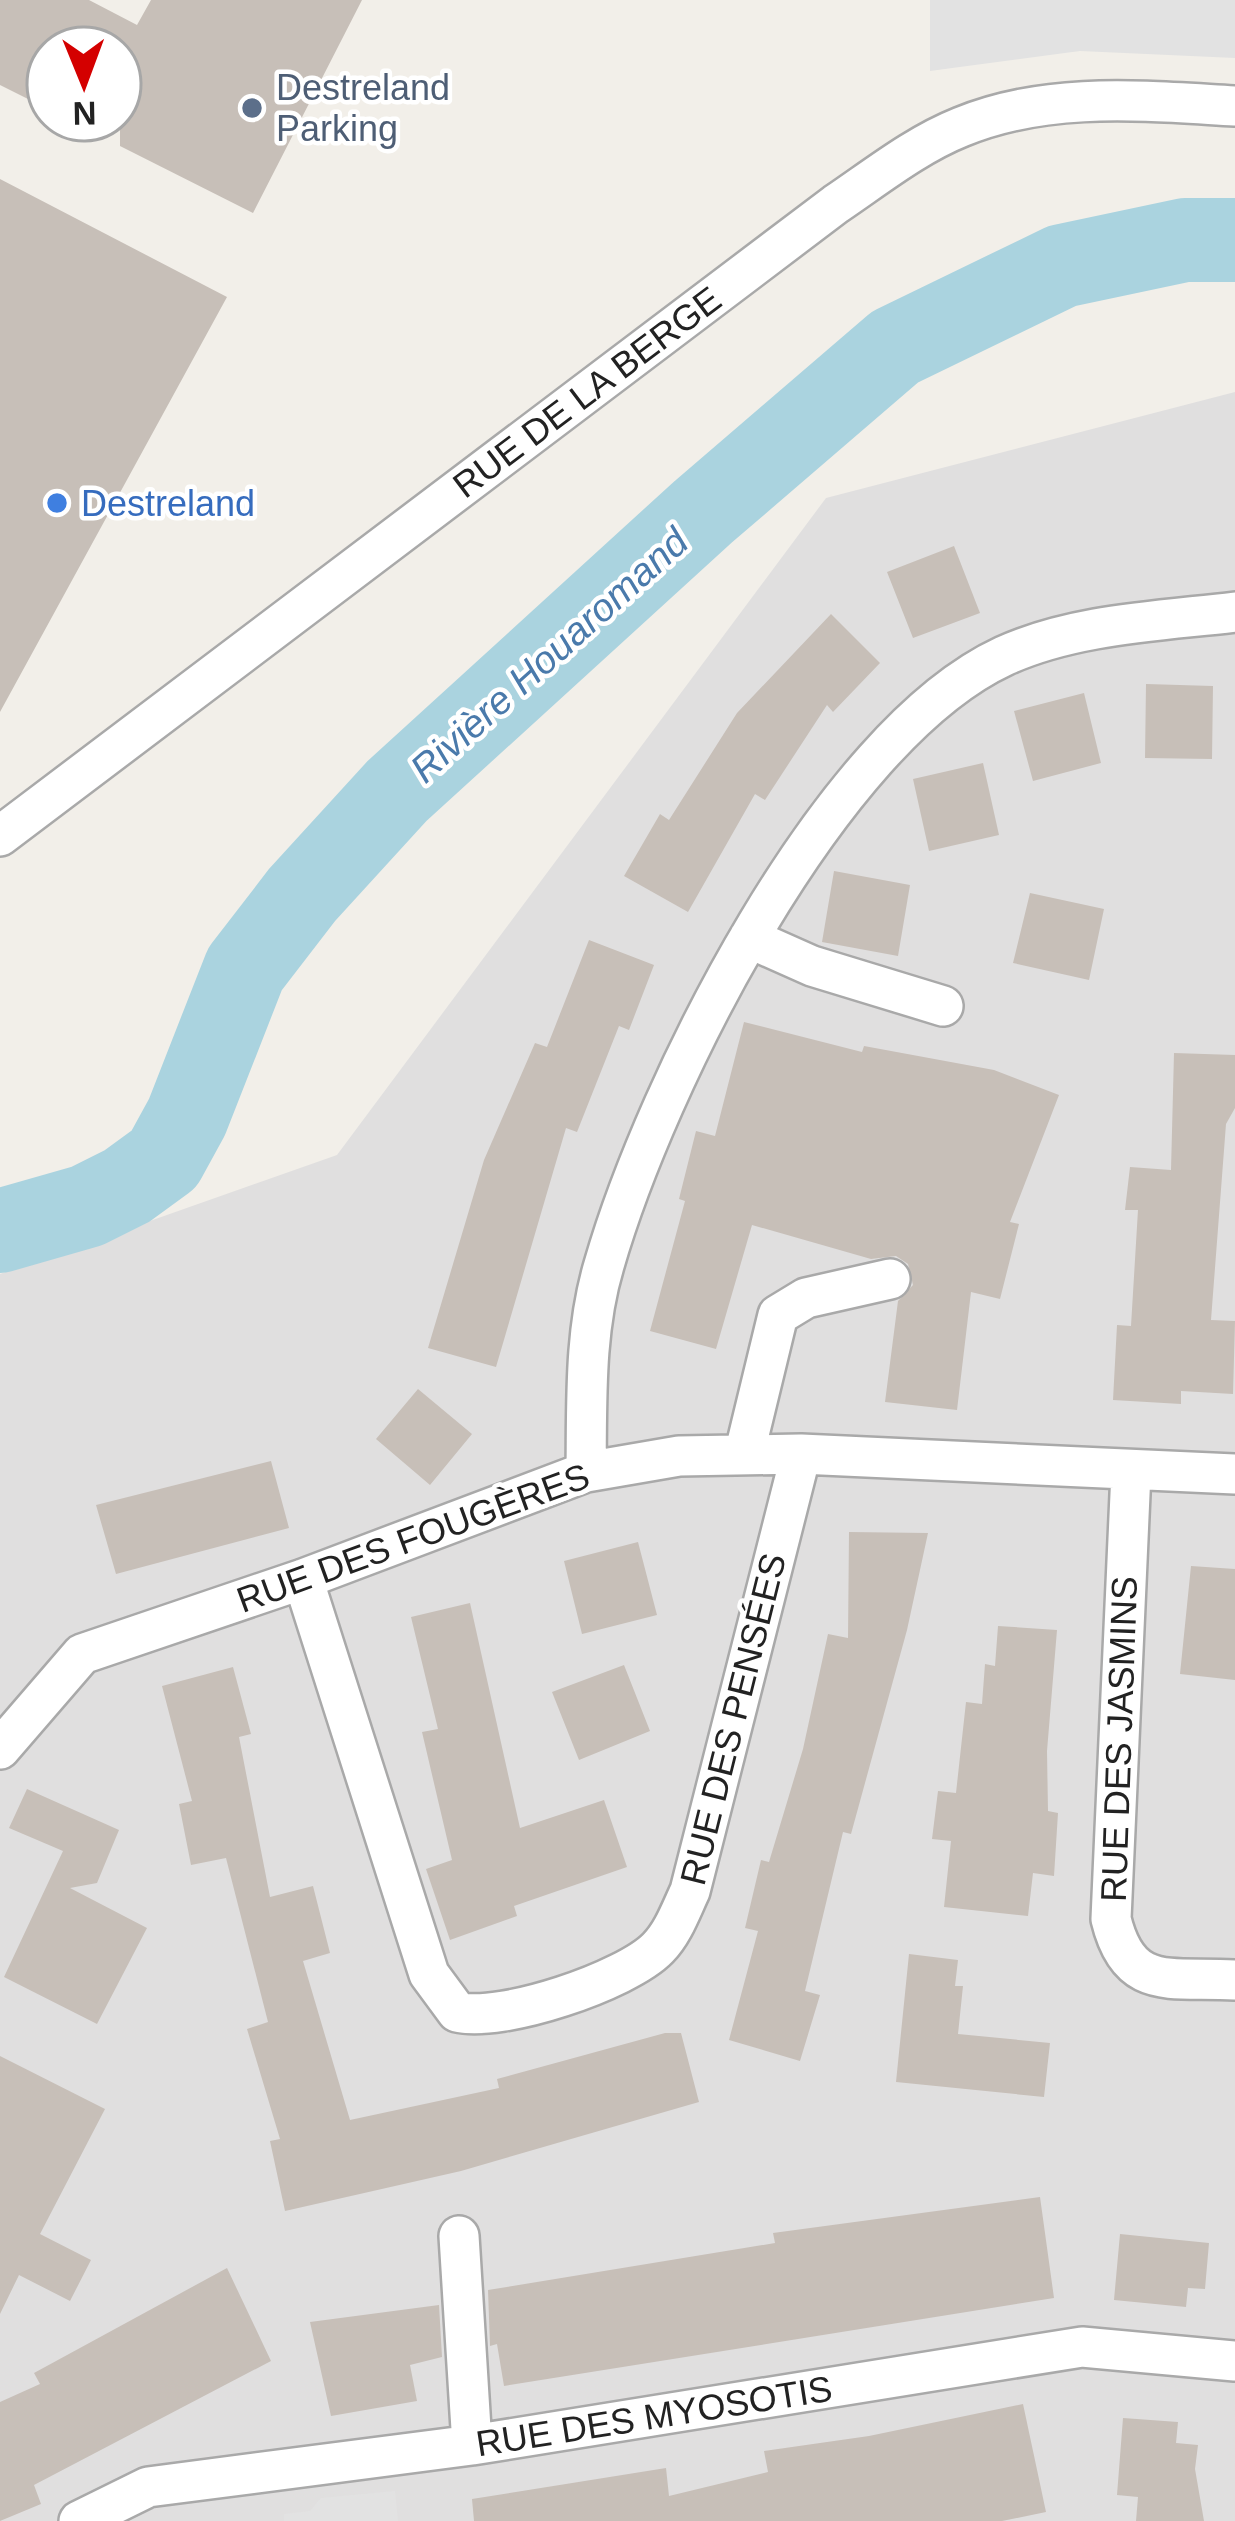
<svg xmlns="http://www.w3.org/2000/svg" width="1235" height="2521" font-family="Helvetica,sans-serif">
<rect width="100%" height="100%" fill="#f2efe9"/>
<path fill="#e0dfdf" d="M1235,392V2521H0V1274L337,1155L826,498Z"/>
<path fill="#e2e2e2" d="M930,0H1235V58L1080,51L930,71Z
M395,2491L398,2521H284V2514L310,2511L321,2498Z"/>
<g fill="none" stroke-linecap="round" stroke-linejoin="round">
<path stroke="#aad3df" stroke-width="84" d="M0,1231L87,1206L127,1186L164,1159L187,1117L245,969L302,895L397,791L703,512L895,347L1062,266L1185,240H1235"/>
</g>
<path fill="#c7bfb8" d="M0,0H89L137,25L151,0H362L253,213L120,146V48H48V109L0,85Z
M0,179L227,297L0,712Z
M954,546L980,613L913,638L887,572Z
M831,614L880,663L833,712L827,705L765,800L755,794L688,912L624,876L660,814L669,820L737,713Z
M1146,684L1213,686L1212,759L1145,758Z
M1084,693L1101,763L1033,781L1014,711Z
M983,763L999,835L929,851L913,779Z
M834,871L910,885L898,956L822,942Z
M1030,893L1104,909L1089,980L1013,963Z
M589,940L654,965L629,1030L619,1026L577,1132L566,1128L496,1367L428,1348L484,1160L535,1043L547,1047Z
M744,1022L862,1052L864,1046L994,1070L1059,1095L1010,1222L1019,1224L1000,1299L971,1292L957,1410L885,1402L898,1301L913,1285L908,1264L896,1256L871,1259L752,1225L716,1349L650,1331L685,1201L679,1199L696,1131L715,1136Z
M1174,1053L1235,1055V1108L1226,1124L1211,1320L1235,1321L1233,1394L1181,1391V1404L1113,1400L1117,1325L1131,1326L1138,1210H1125L1130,1167L1171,1170Z
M418,1389L472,1434L430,1485L376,1439Z
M271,1461L289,1528L116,1574L96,1505Z
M849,1532L928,1533L907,1630L851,1834L843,1832L805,1991L820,1995L800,2061L729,2040L758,1931L745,1928L761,1860L769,1862L803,1749L828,1634L848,1638Z
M638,1542L657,1615L582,1634L564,1561Z
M1191,1566L1235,1569V1680L1180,1674Z
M470,1603L520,1828L604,1800L627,1867L514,1906L517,1916L450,1940L426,1869L452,1860L422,1732L438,1729L411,1617Z
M998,1626L1057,1630L1047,1751L1048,1811L1058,1813L1054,1876L1033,1873L1028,1916L944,1907L951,1841L932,1839L938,1791L956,1793L966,1702L982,1704L985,1664L995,1666Z
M624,1665L650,1731L579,1760L552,1692Z
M233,1667L251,1734L239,1737L270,1897L313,1886L330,1953L303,1961L350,2120L499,2088L497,2079L665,2033H681L699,2102L461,2171L285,2211L270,2141L280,2139L247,2029L268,2022L226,1858L191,1865L179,1804L192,1801L162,1686Z
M27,1789L119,1830L97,1883L70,1888L147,1928L97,2024L4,1977L63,1851L9,1828Z
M909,1954L958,1960L955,1986H963L958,2034L1050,2043L1044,2097L896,2082Z
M0,2056L105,2109L40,2234L91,2260L70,2301L19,2275L0,2314Z
M1040,2197L1054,2298L504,2386L497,2344L490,2346L488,2290L775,2243L773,2233Z
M1120,2234L1209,2243L1205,2289L1188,2288L1186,2307L1114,2300Z
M227,2268L271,2361L34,2485L41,2504L0,2521V2402L40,2384L34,2373Z
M439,2305L442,2357L410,2365L417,2401L331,2416L310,2322Z
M1023,2404L1046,2512L1002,2521H474L472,2499L666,2468L669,2496L768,2472L764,2451L869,2436Z
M1123,2418L1178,2422L1176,2443L1198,2445L1195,2469L1204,2521H1136L1138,2497L1117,2495Z"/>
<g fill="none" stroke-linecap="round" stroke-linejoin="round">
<g stroke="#a9a9a9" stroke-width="44">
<path id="minor" d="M0,836L836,204C876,177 916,145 961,127C1048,91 1144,101 1235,106
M749,938L812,966L943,1006
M744,1455L778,1315L806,1298L890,1279
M586,1472C587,1403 584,1331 604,1265C656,1084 829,737 1004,656C1074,624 1159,621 1235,612
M1131,1472L1111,1919C1129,1993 1170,1976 1235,1980
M303,1579L429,1974L457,2012C501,2023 626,1981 658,1948C673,1933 681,1910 690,1891L801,1454
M0,1749L82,1654L303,1579L586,1472L679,1456L801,1454L1235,1474
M459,2236L472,2445
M79,2521L148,2487L472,2445L1082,2347L1235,2361"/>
</g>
<use href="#minor" stroke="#fff" stroke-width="39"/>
</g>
<circle fill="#5c6f8a" stroke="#fff" stroke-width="4.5" cx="252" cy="108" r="12"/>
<circle fill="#3f7fe0" stroke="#fff" stroke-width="4.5" cx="57" cy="503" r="12"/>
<g text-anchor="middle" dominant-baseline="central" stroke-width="9" stroke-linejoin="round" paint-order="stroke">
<g font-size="36" fill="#4e5e75" stroke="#fff" text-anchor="start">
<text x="276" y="87">Destreland<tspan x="276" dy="41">Parking</tspan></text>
</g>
<g font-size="36" fill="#222" stroke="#fff">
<text transform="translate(587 392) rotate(-37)">RUE DE LA BERGE</text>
<text transform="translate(413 1538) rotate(-20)">RUE DES FOUGÈRES</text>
<text transform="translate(733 1719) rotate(-76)">RUE DES PENSÉES</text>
<text transform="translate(1119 1739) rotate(-88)">RUE DES JASMINS</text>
<text transform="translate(654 2416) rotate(-9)">RUE DES MYOSOTIS</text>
</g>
<g font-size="36" fill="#366cbe" stroke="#fff" text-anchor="start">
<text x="81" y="503">Destreland</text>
</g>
<g font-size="39" font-style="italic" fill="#4a7aab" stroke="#fff">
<text transform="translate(549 655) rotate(-42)">Rivière Houaromand</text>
</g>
</g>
<g transform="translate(84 84) rotate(179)"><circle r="57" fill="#ffffff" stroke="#a7a7a7" stroke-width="3"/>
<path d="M0-9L21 45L0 30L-21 45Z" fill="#d40000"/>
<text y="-18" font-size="33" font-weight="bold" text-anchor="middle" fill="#222222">N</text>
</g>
</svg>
